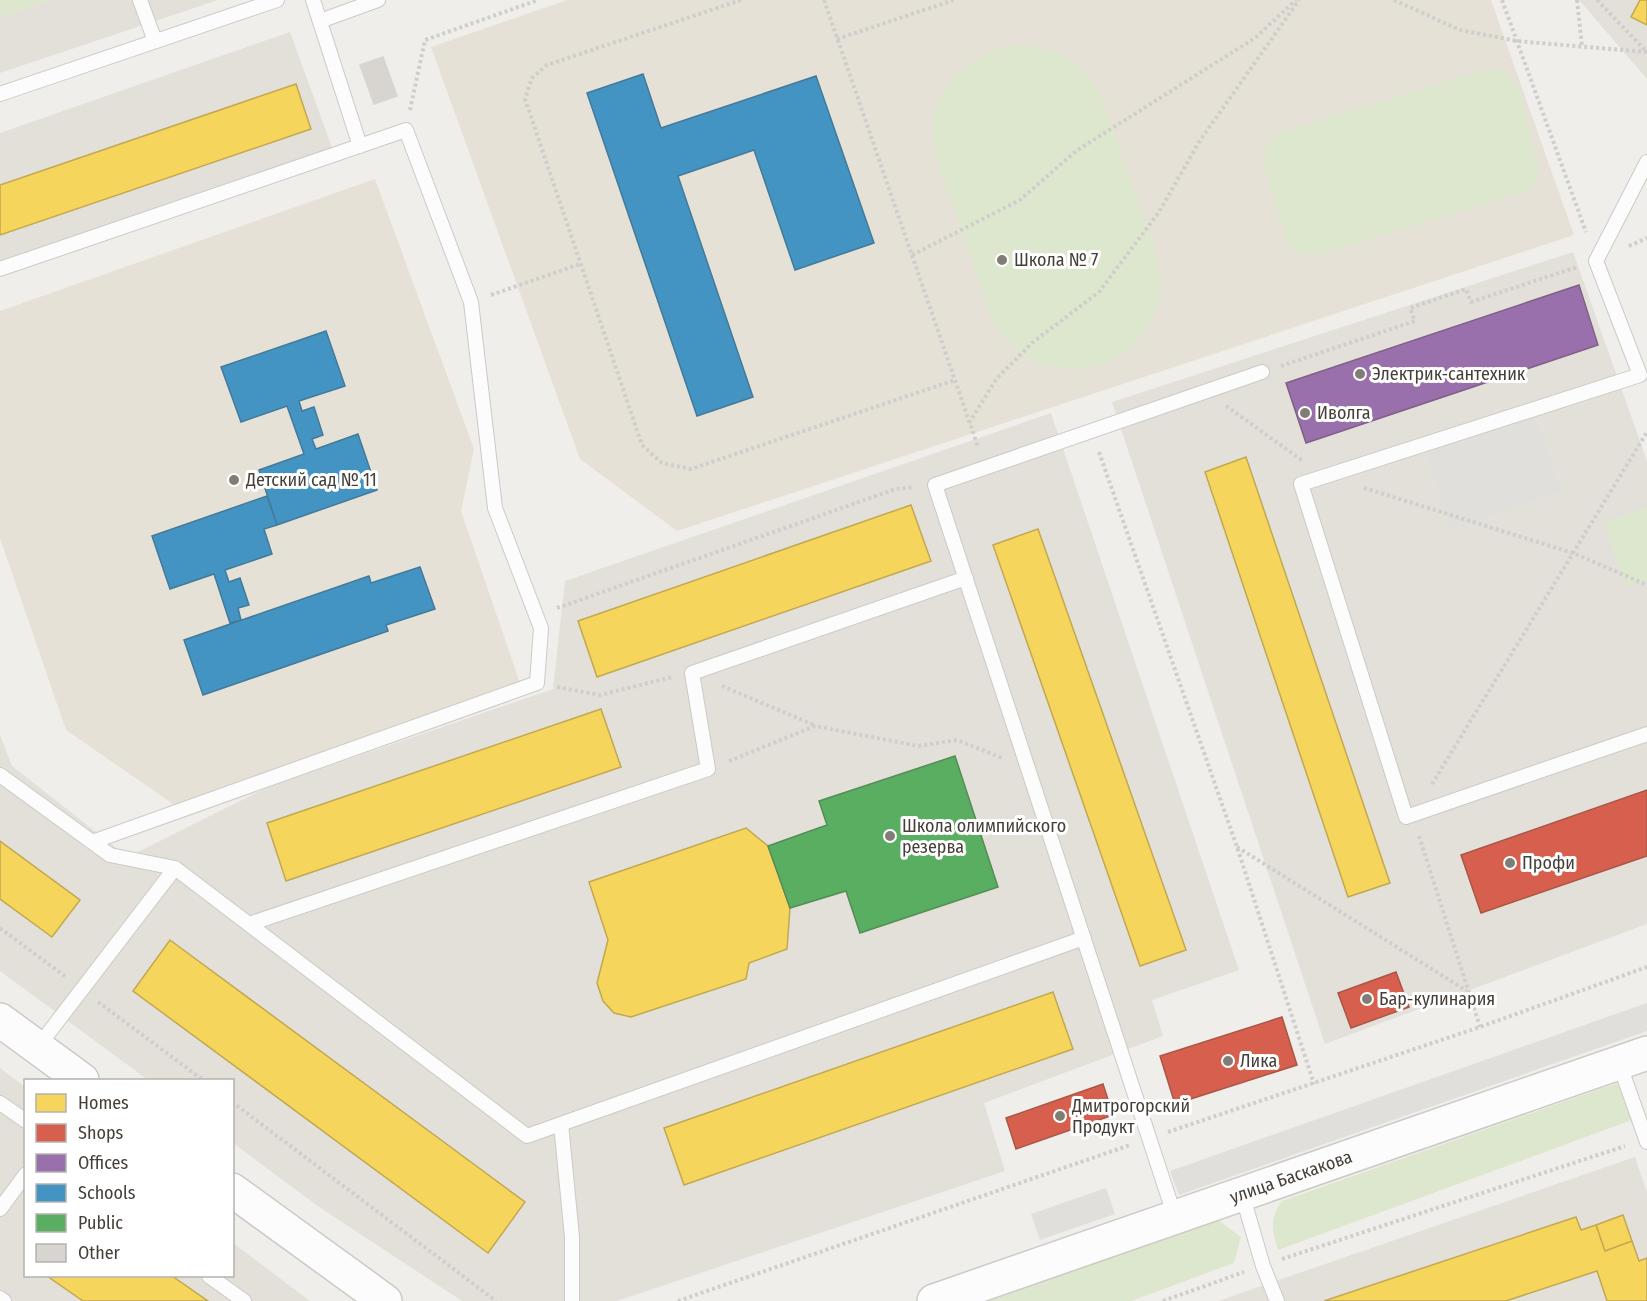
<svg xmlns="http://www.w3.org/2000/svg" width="1647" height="1301" font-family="'Fira Sans Condensed',sans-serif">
<rect width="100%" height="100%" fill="#f0eeea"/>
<path fill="#e3e0d9" d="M0,0H218L0,73Z
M1579,0H1647V79Z
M290,32L334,153L0,272V133Z
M1573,252L1647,461V924L1325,1044L1112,402Z
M1051,413L1239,970L1152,1000L1163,1036L984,1103L1005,1171L617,1301H462L319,1207L233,1143L232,1080H148L0,971V735L12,766L128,857L268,787L553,689L565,581Z
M0,1068L25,1087L26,1276H232L233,1243L310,1301H0Z
M1635,1157L1647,1192V1301H1218Z"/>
<path fill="#e5e1d7" d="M567,0H1491L1574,235L677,531L580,459L431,47Z
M375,179L474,449L461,511L520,683L176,806L66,730L0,538V311Z"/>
<path fill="#dde7cd" d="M0,0H52L0,18Z
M1015,45C1053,46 1079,60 1100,92C1113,130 1126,167 1139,205C1148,232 1162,259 1160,288C1159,309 1148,330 1133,345C1118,359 1097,369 1076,369C1039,369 1013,352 993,322C982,288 970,255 959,222C950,196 938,170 934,143C926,91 968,53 1015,45Z
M1495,69L1506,73L1520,91L1539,170L1535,182L1527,191L1319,255C1305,256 1298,253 1287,243L1264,166L1263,153L1276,134L1483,70Z
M1647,508V580L1626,587L1604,522Z
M1617,1083L1632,1120L1278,1250C1272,1230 1269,1219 1282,1201Z
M1218,1220L1241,1237L1234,1263L1131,1301H988Z"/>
<path fill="#e1dfdb" d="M1531,404L1561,491L1452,529L1422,442Z
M1647,1003V1031L1179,1195L1170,1171Z
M1106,1188L1115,1214L1040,1240L1031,1214Z"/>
<path fill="#f6d55c" stroke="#c1a851" stroke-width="1.5" d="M1640,0H1647V25L1631,17Z
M296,84L311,129L0,235V185Z
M1246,457L1390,883L1348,897L1205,472Z
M911,505L931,561L597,677L578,621Z
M1038,529L1186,950L1140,966L993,545Z
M601,709L621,767L286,881L267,823Z
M746,828L768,846L790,908L787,949L749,963L746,979L631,1017L614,1013L603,1001L597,983L608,940L589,882Z
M0,841L80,900L52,937L0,899Z
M170,940L525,1202L488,1253L133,991Z
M1053,992L1073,1049L684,1185L664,1128Z
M1623,1215L1632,1241L1605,1251L1596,1225Z
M1576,1217L1581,1230L1596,1225L1605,1251L1632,1241L1639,1261L1647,1258V1301H1607L1597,1271L1506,1301H1324Z
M47,1276H172L208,1301H83Z"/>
<path fill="#d6604d" stroke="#aa5647" stroke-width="1.5" d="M1647,790V856L1481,913L1461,855Z
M1396,972L1409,1007L1351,1028L1338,993Z
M1282,1017L1297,1065L1175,1104L1160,1056Z
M1103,1084L1113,1115L1016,1149L1006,1118Z"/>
<path fill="#9970ab" stroke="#806188" stroke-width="1.5" d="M1579,285L1598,345L1306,443L1286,383Z"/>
<path fill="#4393c3" stroke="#447a99" stroke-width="1.5" d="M643,74L661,128L816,76L874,243L795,270L754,150L678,176L753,397L697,416L587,93Z
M326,331L345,386L299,401L302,411L314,407L323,435L312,439L316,449L358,434L377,490L277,525L259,470L304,454L287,406L241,422L221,367Z
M267,496L277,525L264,529L272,554L225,570L229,582L240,578L249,605L238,608L241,620L230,623L214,574L170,589L152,536Z
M420,567L435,609L386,625L388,631L203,695L184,640L369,576L371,583Z"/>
<path fill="#5aae61" stroke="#548d55" stroke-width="1.5" d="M955,756L998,887L860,933L846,891L790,908L768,846L827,825L819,801Z"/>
<path fill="#d8d5d1" stroke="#d8d5d0" stroke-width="1.5" d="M383,57L397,96L374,104L360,65Z"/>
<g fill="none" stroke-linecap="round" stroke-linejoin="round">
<g stroke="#cccac6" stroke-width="16">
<path id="service" d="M140,0L155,41
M313,0L360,146
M320,21L378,0
M0,94L277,0
M1647,162L1596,261L1640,375L1301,484L1406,817L1647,734
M0,269L406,130L471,302L495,508L541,628L537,683L92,842
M0,775L110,855L175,868L527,1136L1084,938
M249,924L708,769L692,673L966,578
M37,1048L175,868
M1619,1063L1647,1142
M0,1103L26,1121
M561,1124L572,1237V1301
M1242,1194L1263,1266L1277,1301
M0,1209L26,1174
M1175,1217L935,485L1262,372
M209,1276L244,1301
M0,1298L4,1301"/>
</g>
<g stroke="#cccac6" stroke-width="36">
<g id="tertiary">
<path d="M0,1020L82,1080"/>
<path d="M232,1190L385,1301"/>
<path id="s1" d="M934,1301L1647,1053"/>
</g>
</g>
<path stroke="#d0cecc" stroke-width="4" stroke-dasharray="3 3" stroke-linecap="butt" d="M741,0L547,65L532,78L525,99L642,445L662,463L691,469L955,380
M824,0L978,447
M1394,0L1460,30L1517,41L1647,52
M1502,0L1586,232
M1577,0L1582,46
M1597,0L1646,51
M837,39L954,0
M410,110L425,40L538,0
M1629,246L1647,238
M912,255L1020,200L1076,151L1255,38L1296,0
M491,295L580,264
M1281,366L1415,321L1410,308L1466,289L1471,302L1577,267
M1226,406L1303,461
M969,423L997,378L1032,343L1099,292L1159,212L1199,142L1299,0
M1099,452L1237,847L1314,1084
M1364,488L1573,553L1647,585
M557,608L896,489L913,487
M722,686L814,725
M557,687L600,695L672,677
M729,761L815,726L918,746L957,740L1002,758
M1432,784L1647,432
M1419,836L1480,1027
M1237,847L1467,991
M0,928L66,977
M98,1002L203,1080
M232,1102L496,1301
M1168,1132L1480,1027L1647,967
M1282,1259L1625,1146
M678,1301L1130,1145
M1163,1301L1244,1272"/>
<use href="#service" stroke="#fdfcfc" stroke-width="14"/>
<use href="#tertiary" stroke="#fdfcfc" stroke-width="33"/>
</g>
<g fill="#817c76" stroke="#fff" stroke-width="2">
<circle cx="1002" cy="260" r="6"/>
<circle cx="1360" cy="374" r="6"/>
<circle cx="1305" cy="413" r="6"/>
<circle cx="234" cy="480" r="6"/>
<circle cx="890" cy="836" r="6"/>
<circle cx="1510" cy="863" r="6"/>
<circle cx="1367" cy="999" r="6"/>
<circle cx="1228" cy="1061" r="6"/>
<circle cx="1060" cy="1116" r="6"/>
</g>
<g text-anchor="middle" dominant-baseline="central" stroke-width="6" stroke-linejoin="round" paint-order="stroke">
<g font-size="18" fill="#453f38" stroke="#fff" text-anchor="start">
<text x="1014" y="260">Школа № 7</text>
<text x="1372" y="374">Электрик-сантехник</text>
<text x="1317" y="413">Иволга</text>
<text x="246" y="480">Детский сад № 11</text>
<text x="902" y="826">Школа олимпийского<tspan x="902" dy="21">резерва</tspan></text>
<text x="1522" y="863">Профи</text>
<text x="1379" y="999">Бар-кулинария</text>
<text x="1240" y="1061">Лика</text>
<text x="1072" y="1106">Дмитрогорский<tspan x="1072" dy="21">Продукт</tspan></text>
</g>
<g font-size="18" fill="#453f38" stroke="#fff">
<text stroke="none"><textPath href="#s1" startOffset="378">улица Баскакова</textPath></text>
</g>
</g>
<rect x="24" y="1079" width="210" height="198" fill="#ffffff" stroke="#b5b2af" stroke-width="1.5"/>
<rect x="36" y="1094" width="30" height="18" fill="#f6d55c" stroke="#b5b2af" stroke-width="1.5"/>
<text x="78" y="1109" font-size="18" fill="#453f38">Homes</text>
<rect x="36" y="1124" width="30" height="18" fill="#d6604d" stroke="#b5b2af" stroke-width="1.5"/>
<text x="78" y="1139" font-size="18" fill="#453f38">Shops</text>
<rect x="36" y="1154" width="30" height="18" fill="#9970ab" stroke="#b5b2af" stroke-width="1.5"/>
<text x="78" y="1169" font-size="18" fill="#453f38">Offices</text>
<rect x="36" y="1184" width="30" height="18" fill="#4393c3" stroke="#b5b2af" stroke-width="1.5"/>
<text x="78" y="1199" font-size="18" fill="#453f38">Schools</text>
<rect x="36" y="1214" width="30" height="18" fill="#5aae61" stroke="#b5b2af" stroke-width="1.5"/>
<text x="78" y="1229" font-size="18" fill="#453f38">Public</text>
<rect x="36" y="1244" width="30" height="18" fill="#d8d5d1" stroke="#b5b2af" stroke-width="1.5"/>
<text x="78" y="1259" font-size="18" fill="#453f38">Other</text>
</svg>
